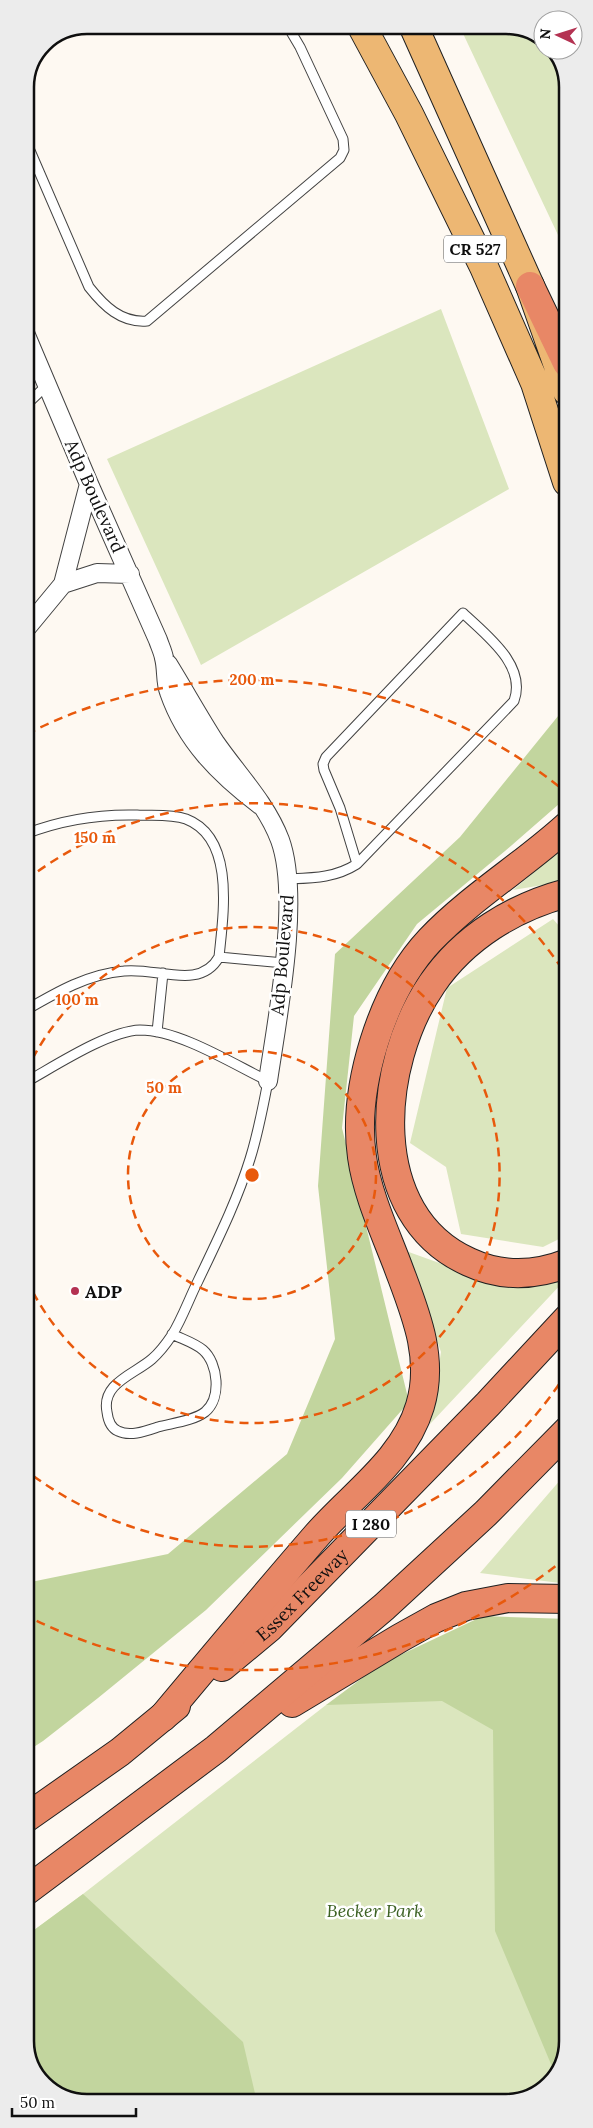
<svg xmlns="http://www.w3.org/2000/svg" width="593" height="2128" font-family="Lora,serif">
<rect width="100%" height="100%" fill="#fef9f2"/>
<path fill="#dbe6be" d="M459,25H514L543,38V50H553L567,74V254Z
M441,309L509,489L201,665L107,459Z
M567,844V881L513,890Z
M553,919L567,935V1235L543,1247L461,1234L446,1167L410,1143L447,988Z
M406,1251L506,1287L564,1281L430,1424L441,1352Z
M568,1471V1584L480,1573Z
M568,1619V2042L555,2079L519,2102L82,2103L46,2088L26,2054V1936L83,1894L326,1705L356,1691Z"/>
<path fill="#c2d59e" d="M567,705V797L505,851L417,924L354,1016L342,1128L409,1402L342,1478L206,1610L98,1698L43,1741L26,1752V1583L168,1554L287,1454L335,1339L318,1186L335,954L460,837Z
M483,1616L568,1619V2042L556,2076L495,1931L493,1730L442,1701L326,1705L381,1664Z
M83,1894L243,2042L257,2102L82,2103L46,2088L26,2054V1936Z"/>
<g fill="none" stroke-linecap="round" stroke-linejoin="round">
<g stroke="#424242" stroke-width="11">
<path id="lane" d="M25,139L89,287C104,306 121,323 147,321L340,158L344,150L343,139L300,47L287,25
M25,155L32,156L25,167
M25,406L47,385
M25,834C61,820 99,814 137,815C153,816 171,814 186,819C236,838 223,916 219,957C200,991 157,967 124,971C88,974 57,992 26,1010
M288,879C313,878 335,878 357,864L514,701C527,665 486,635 463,613L326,757L323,764L324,770L340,808L357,864
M219,957L284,963
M157,1032L163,973
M26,1082C55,1066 108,1031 140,1030C179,1030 233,1064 268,1081C263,1107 258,1134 250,1159C237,1201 217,1241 198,1281C189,1299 182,1319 172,1335C166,1344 160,1352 152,1359C135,1374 101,1383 107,1412C108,1420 111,1428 118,1431C130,1437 146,1431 158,1427C173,1423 193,1421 205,1412C222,1398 218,1363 203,1350C195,1343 182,1339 172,1334"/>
</g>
<g stroke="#424242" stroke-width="20">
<path id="street" d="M25,333L89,484L158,640C160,646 163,652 164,658C167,669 165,682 169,692C186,741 219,774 260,805
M63,584L97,573L130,574
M25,630L63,584L89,484
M168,664C184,690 199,717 215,742C237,774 266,803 280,840C301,898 277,1019 268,1081"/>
</g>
<g stroke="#202020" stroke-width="30">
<path id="primary" d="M361,25L409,114L484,267L535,383L567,482
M413,25L530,286L567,391"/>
</g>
<g stroke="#202020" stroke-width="30">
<g id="highway">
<path d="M530,286L567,363"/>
<path d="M567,893C514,907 464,937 432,984C377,1064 364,1215 469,1262C501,1277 535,1276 568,1263"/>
<path id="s1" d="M222,1667L269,1628L488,1404L568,1318"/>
<path d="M292,1703L400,1638L436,1618L466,1606L508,1598L568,1599"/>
<path d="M163,1717C214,1656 265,1595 317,1535C353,1494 404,1460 420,1406C435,1356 414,1310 397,1264C384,1230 367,1193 362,1157C352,1088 382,991 430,940C471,897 523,866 567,826"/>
<path d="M26,1818L120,1752L176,1706"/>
<path d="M26,1891L216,1749L384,1607L486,1513L568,1430"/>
</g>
</g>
<use href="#lane" stroke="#fff" stroke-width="9"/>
<use href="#street" stroke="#fff" stroke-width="18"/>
<use href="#primary" stroke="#edb773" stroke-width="28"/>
<use href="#highway" stroke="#e88766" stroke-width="28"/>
</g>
<g fill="none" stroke="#e8590c" stroke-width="2.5" stroke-dasharray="9 6">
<circle cx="252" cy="1175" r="124"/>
<path d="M26 1072A248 248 0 1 1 26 1278"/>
<path d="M567 1372A372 372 0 0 1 28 1472M26 880A372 372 0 0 1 566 975"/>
<path d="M567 1557A495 495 0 0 1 27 1616M27 734A495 495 0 0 1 567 793"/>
</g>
<circle fill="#b43252" stroke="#fff" stroke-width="2" cx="75" cy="1291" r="5"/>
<g text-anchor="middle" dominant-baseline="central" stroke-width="5" stroke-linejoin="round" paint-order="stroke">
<g fill="#fff" stroke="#575757" stroke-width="1">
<rect x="444" y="235.5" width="62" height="27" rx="4"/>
<rect x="346" y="1510.5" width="50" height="27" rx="4"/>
</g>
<g font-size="16" font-weight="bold" fill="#0f0f0f">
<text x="475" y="249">CR 527</text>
<text x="371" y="1524">I 280</text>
</g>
<g font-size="18" fill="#0f0f0f" stroke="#fff">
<text transform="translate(95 496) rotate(66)">Adp Boulevard</text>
<text transform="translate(282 955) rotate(-85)">Adp Boulevard</text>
<text stroke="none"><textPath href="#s1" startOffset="108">Essex Freeway</textPath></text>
</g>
<g font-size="18" font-weight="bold" fill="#0f0f0f" stroke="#fff" text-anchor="start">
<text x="85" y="1291">ADP</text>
</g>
<g font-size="18" font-style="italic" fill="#3d6224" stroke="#fff">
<text x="375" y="1910">Becker Park</text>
</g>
</g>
<path d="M0 0H593V2128H0ZM87 34H506A53 53 0 0 1 559 87V2041A53 53 0 0 1 506 2094H87A53 53 0 0 1 34 2041V87A53 53 0 0 1 87 34Z" fill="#ececec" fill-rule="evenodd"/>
<path fill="none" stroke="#0f0f0f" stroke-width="2.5" d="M87 34H506A53 53 0 0 1 559 87V2041A53 53 0 0 1 506 2094H87A53 53 0 0 1 34 2041V87A53 53 0 0 1 87 34Z"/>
<circle cx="252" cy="1175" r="8" fill="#e8590c" stroke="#fff" stroke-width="2.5"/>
<g font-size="15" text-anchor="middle" font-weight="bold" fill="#e8590c" stroke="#fff" stroke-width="5" stroke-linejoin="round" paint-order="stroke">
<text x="252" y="685">200 m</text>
<text x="95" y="843">150 m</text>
<text x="77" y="1005">100 m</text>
<text x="164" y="1093">50 m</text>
</g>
<g transform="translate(558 35) rotate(274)"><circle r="24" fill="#ffffff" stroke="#9f9f9f"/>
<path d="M0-4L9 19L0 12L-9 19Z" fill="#b43252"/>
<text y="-8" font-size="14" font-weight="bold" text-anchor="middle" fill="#0f0f0f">N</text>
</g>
<path d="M12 2108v8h124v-8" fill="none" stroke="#0f0f0f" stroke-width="2.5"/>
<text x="20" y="2108" font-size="15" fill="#0f0f0f" stroke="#ffffff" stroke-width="4" paint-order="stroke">50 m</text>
</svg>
